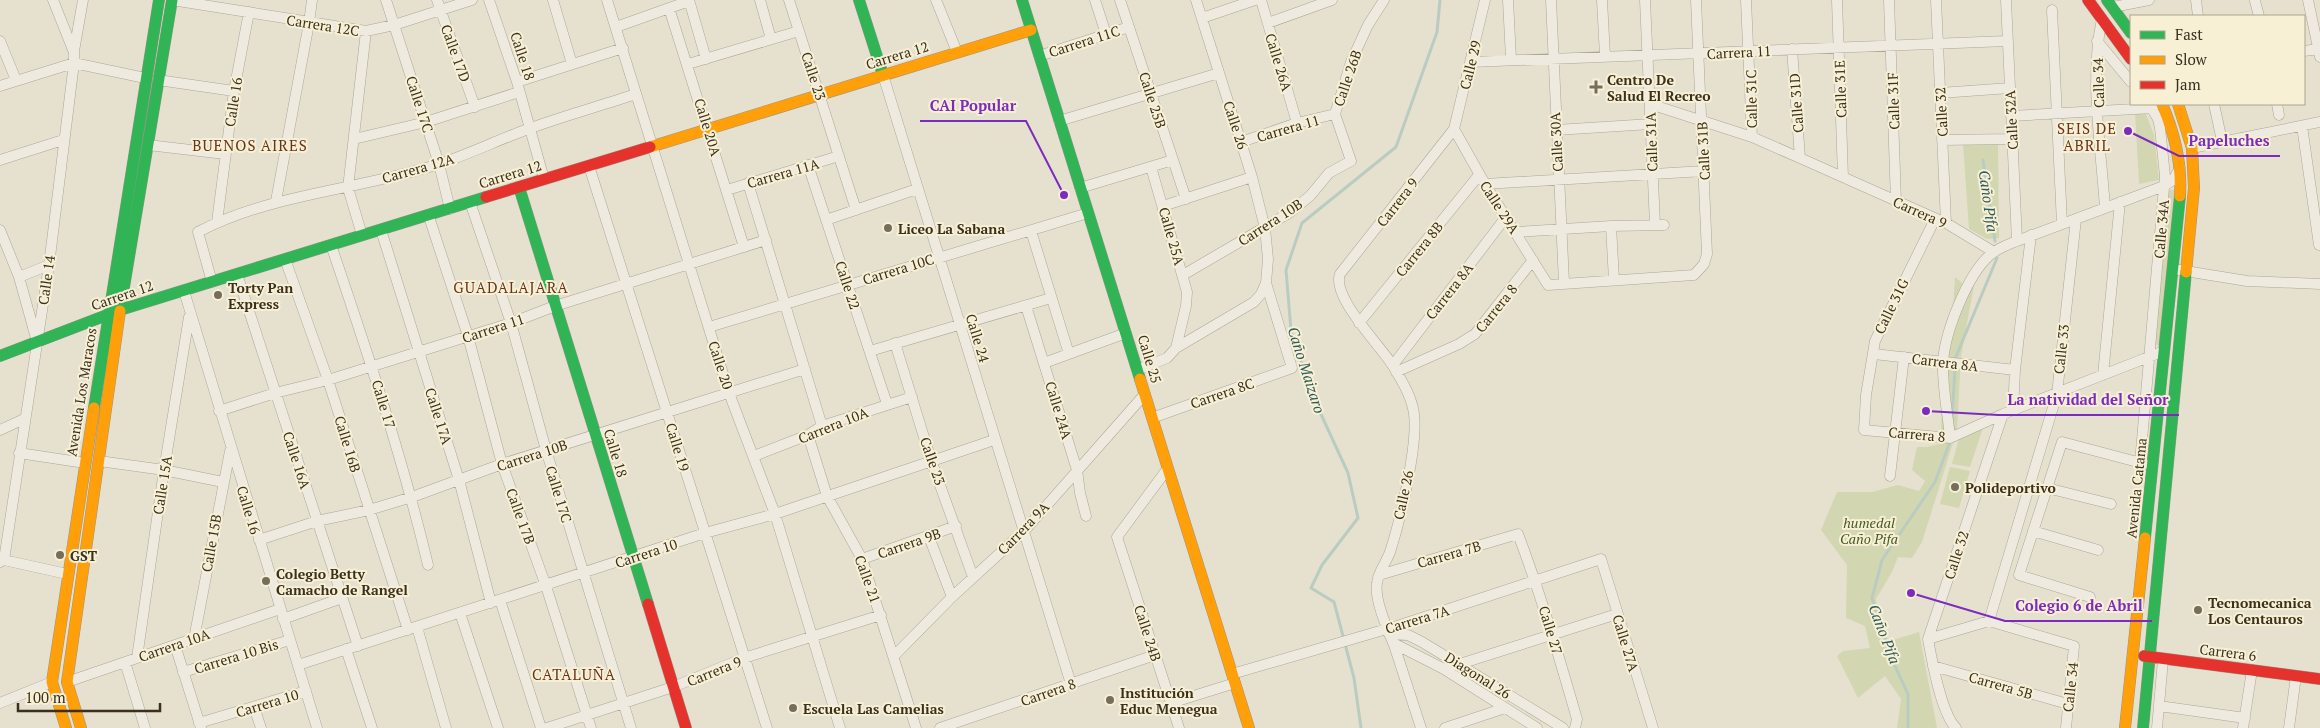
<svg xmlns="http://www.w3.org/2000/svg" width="2320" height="728" font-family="'PT Serif',serif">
<rect width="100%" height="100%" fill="#e6e1cf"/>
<path fill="#d2d7b1" d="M2144,109L2154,135L2159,180L2139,184L2135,111Z
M1998,141L1999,238L1987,239L1969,229L1963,144Z
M2177,189L2160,345L2151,344L2166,191Z
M1955,277L1967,287L1975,280L1961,356L1957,430L1922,542L1912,558L1898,557L1892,572L1876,599L1882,637L1893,640L1919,632L1937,728H1897L1901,699L1885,676L1858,698L1837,656L1843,651L1870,648L1865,626L1846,618L1847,565L1821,530L1837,492H1872L1898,485L1919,491L1925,481L1912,470L1917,447H1927L1939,444L1941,436L1943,337L1953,308Z
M1986,419L1970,467L1952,464L1961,431Z
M1950,467L1970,471L1959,508L1940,504Z"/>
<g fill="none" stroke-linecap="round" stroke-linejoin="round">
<path stroke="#baccc2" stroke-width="3" d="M1983,160L1995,241
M1955,359L1997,258
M1952,419L1955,369
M1361,728L1354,678L1334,602L1311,588L1322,565L1358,518L1348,473L1314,399L1291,331L1286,270L1302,223L1396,147L1437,32L1440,0
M1908,728V694L1894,664L1872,598L1882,560L1935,482L1951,439"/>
<g stroke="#aba697" stroke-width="11">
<path id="street" d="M53,0L73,50
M172,0L366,31L394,25L472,0
M386,0L439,164L450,209
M437,0L475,107
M489,0L517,82L544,179
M553,0L572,64
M607,0L729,393L775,514L840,728
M689,0L706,59
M760,0L771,39
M789,0L856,210
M936,0L957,52
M1095,0L1106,34
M1120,0L1186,199
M1261,0L1297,123
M1508,0L1511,59
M1551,0L1564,283
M1602,0L1605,56
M1645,0L1655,225
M1746,0L1752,137
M1837,0L1843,177
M1889,0L1896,202
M1936,0L1946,223
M2006,0L2017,241
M2196,0L2198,16
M2308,0L2320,57
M2255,1L2259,16
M2113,7L2149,0
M669,8L744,247
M2052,10L2062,224
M1202,18L1255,0
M2102,19C2089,77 2101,148 2105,208
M1268,23L1332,0
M616,27L689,1
M0,41L16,80
M2097,41L2131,82
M1792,49L1800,158
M2304,51L2318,49
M1039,56L1129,27
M1471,62L2007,41
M688,64L799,31
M883,75L1071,684
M158,80L234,91
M517,82L623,48
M0,86L74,63L145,78
M1940,93L2010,88
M1650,104L1752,137L1800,158L1946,223L1994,252
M2214,104L2222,141
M2277,104L2279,115
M2011,116L2153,108
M1059,121L1219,73
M2302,126L2319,245
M1454,129L1485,184L1548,285L1694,275L1704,264L1707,254L1696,0
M1556,130L1651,124
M354,139L426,122L519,92
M1942,140L2012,139
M1241,142L1297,123L1335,114
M148,145L225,154
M2192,148L2320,122
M0,160L63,140
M808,165L887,404
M589,166L767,728
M1151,167L1187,292L1186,306L1176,348
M748,183L822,426
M1485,184L1704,171
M1080,188L1173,160
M727,190L839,156
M276,201L309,23L312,0
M470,202L511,323L546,450L631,728
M1163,206L1252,177
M429,217L468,336L502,464L546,586L591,728
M1935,219L1875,341L1866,395L1864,430L1950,438L2003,414L2164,351
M826,220L917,189
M217,222L234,91L249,12
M1611,226L1614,280
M0,230L19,277L36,338
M381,230L459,480L491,603
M1031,231L1069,354
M1517,232L1611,226L1664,225
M362,235L348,188L366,31
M331,245C367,351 402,456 428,565
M285,259L328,380L408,630
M2179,270L2247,281L2320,284
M237,274L358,646
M1183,275L1289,213L1310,196L1329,173L1351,161L1335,114L1351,62L1368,25L1384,0
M19,277L49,265
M212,282L198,232C273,193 359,190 439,164C469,154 498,140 528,129C563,116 600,106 636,94
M184,291L317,728
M1026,306L1077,470L1080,493L1086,516
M1359,323L1479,175
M709,327L1088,213
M895,343L931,460L973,577
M870,351L1051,298
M1874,354L2015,370
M1044,363L1126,333
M1393,365L1506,217
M1137,370L1167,358L1176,348L1254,302L1261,294L1266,283
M1396,372L1459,344L1475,334L1533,260
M2103,375L2120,202
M2013,410L2015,370L2031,235
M219,411L275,393L328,380L511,323L555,306L766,240
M1152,418L1292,368L1266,283L1268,259L1265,228L1252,177L1196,0
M0,430L24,419
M808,435L827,496L862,559L916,728
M1950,438C1948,414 1942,387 1943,362C1945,332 1967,275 1990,255C1998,248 2007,245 2017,241L2164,186L2173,180L2180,168
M19,453L85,463
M754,456L808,435L822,426L912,397
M99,461L164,470L223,482
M2140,463L2165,176L2160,128L2158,119L2149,104
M1168,468L1117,537L1179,728
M1890,476L1904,357
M2047,488L2111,504
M2033,531L2098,550
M929,537L952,597
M259,540L317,521L369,510L412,497L502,464L805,369
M862,559L956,526
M4,560L49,265L74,63V51L83,0
M0,562L4,560L67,574
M1379,575L1518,534C1541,595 1559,657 1577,719L1575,728
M2090,597L2019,575L2062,442L2145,464
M500,600L541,728
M460,613L498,728
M283,619L342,598
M1989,621L2057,394L2076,219
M417,627L446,728
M1389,634L1408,635L1422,642L1563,728
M194,639L230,451
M1928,639L1989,621L2074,646L2066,728
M1393,643L1444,669L1537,728
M175,645L201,728
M346,649L372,728
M895,655L952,597L1025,530L1145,394
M137,658L164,470L189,317
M125,662L145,728
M298,665L705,533L775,514L994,440
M1933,666L2068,704
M1444,669L1617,614
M183,672L290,640
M1232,674L1397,626L1601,559L1653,728
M67,682L280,609
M0,703L52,682
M1171,703L1235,683
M2159,706L2245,718
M254,707L261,728
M199,723L306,691
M547,728L673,687L744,658L881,615
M940,728L1155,655
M1421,728C1412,700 1403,673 1394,645C1388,630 1374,600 1377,583C1378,572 1386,563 1390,552C1400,521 1418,446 1414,414C1412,397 1402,381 1393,366C1381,346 1331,297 1340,274L1454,129L1485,0
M1445,728L1505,708
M1956,728C1941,713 1932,661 1928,639L2003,414
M2157,728L2163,660
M2243,728L2252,670
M2289,728L2296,676"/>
</g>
<g stroke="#9b9588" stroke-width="12">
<path id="fast" d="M859,0L883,75
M1022,0L1140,379
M2107,0L2131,33
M519,187L648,604
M120,311L172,0
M0,356L120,310L486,197
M94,408L159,0
M2145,538L2180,196
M2143,728L2186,272"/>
</g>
<g stroke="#9b9588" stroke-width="12">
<path id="slow" d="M2162,104C2175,134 2182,164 2180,196
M2178,104L2192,148L2194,188L2186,272
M650,147L1031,30
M1140,379L1249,728
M66,728L52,682L94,408
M81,728L67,682L120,311
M2125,728L2145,538"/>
</g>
<g stroke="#9b9588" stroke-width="12">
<path id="jam" d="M2088,0L2131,59
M486,197L650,147
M648,604L686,728
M2144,656L2320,679"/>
</g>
<use href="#street" stroke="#eeeae0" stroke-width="10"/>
<use href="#fast" stroke="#30b455" stroke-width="11"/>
<use href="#slow" stroke="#ff9f0a" stroke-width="11"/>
<use href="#jam" stroke="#e5322d" stroke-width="11"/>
</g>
<g fill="#776d5c" stroke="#f7f0d5" stroke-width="2">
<path d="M1593.5 79.5h5v5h5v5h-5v5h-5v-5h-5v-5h5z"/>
<circle cx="888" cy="228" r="5"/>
<circle cx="218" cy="295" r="5"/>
<circle cx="1955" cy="487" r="5"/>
<circle cx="60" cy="555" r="5"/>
<circle cx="266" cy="581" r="5"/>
<circle cx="2198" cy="610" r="5"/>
<circle cx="1110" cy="700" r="5"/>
<circle cx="793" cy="708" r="5"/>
</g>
<g text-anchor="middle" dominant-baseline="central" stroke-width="4" stroke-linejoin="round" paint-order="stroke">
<g font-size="14" fill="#3b2f1e" stroke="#f7f0d5">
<text transform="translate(323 25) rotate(9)">Carrera 12C</text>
<text transform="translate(1084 41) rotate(-18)">Carrera 11C</text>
<text transform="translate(1739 52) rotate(-3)">Carrera 11</text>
<text transform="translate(456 53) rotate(70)">Calle 17D</text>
<text transform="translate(897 55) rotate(-17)">Carrera 12</text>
<text transform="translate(523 56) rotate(72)">Calle 18</text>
<text transform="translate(1279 62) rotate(73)">Calle 26A</text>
<text transform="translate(1470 65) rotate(-76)">Calle 29</text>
<text transform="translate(814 76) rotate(72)">Calle 23</text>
<text transform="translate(1347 78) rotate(-71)">Calle 26B</text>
<text transform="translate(2098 83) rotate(-92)">Calle 34</text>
<text transform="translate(1840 89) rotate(-92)">Calle 31E</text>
<text transform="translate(1751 99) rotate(-91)">Calle 31C</text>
<text transform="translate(1153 100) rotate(72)">Calle 25B</text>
<text transform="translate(1893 101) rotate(-92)">Calle 31F</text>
<text transform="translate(233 102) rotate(-81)">Calle 16</text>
<text transform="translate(1796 103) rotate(-94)">Calle 31D</text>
<text transform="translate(420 104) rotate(72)">Calle 17C</text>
<text transform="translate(1941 112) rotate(-93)">Calle 32</text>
<text transform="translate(2011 120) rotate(-93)">Calle 32A</text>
<text transform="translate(1236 125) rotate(72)">Calle 26</text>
<text transform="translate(708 127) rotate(73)">Calle 20A</text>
<text transform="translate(1288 128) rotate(-16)">Carrera 11</text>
<text transform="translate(1556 142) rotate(-93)">Calle 30A</text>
<text transform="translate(1651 142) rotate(-92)">Calle 31A</text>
<text transform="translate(1703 151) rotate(-93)">Calle 31B</text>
<text transform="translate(418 168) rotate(-16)">Carrera 12A</text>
<text transform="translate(783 173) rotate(-16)">Carrera 11A</text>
<text transform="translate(510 174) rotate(-17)">Carrera 12</text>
<text transform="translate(1397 202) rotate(-52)">Carrera 9</text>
<text transform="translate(1500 207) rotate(57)">Calle 29A</text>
<text transform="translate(1920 212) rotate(24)">Carrera 9</text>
<text transform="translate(1270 222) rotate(-33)">Carrera 10B</text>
<text transform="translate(2161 229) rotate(-85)">Calle 34A</text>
<text transform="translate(1172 236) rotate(74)">Calle 25A</text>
<text transform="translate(1419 249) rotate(-51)">Carrera 8B</text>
<text transform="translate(898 269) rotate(-17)">Carrera 10C</text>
<text transform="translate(46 280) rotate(-82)">Calle 14</text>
<text transform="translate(848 285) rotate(72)">Calle 22</text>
<text transform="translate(1449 291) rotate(-52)">Carrera 8A</text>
<text transform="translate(122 295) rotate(-19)">Carrera 12</text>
<text transform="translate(1891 306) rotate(-64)">Calle 31G</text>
<text transform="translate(1496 308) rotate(-51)">Carrera 8</text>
<text transform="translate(493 328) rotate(-18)">Carrera 11</text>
<text transform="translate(978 338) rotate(73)">Calle 24</text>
<text transform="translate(2061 349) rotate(-84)">Calle 33</text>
<text transform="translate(1150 359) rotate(73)">Calle 25</text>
<text transform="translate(1945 362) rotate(7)">Carrera 8A</text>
<text transform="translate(721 365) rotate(72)">Calle 20</text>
<text transform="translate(81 392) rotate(-81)">Avenida Los Maracos</text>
<text transform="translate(1222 393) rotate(-19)">Carrera 8C</text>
<text transform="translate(384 404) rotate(73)">Calle 17</text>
<text transform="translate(1059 410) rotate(73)">Calle 24A</text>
<text transform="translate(439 416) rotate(72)">Calle 17A</text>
<text transform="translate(833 425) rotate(-22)">Carrera 10A</text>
<text transform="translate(1917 434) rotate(5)">Carrera 8</text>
<text transform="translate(348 444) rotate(73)">Calle 16B</text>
<text transform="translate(678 447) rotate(73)">Calle 19</text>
<text transform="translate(616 453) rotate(73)">Calle 18</text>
<text transform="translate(532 455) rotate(-18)">Carrera 10B</text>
<text transform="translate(297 460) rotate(72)">Calle 16A</text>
<text transform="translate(933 461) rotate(71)">Calle 23</text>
<text transform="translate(162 485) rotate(-81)">Calle 15A</text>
<text transform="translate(2136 488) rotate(-84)">Avenida Catama</text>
<text transform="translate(559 494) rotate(73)">Calle 17C</text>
<text transform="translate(1403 495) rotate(-78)">Calle 26</text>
<text transform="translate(249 510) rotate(73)">Calle 16</text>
<text transform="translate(521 516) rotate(70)">Calle 17B</text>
<text transform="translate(1023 528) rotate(-46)">Carrera 9A</text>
<text transform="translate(211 543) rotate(-80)">Calle 15B</text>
<text transform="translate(909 543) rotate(-19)">Carrera 9B</text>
<text transform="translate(646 553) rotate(-18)">Carrera 10</text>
<text transform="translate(1449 554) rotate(-16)">Carrera 7B</text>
<text transform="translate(1956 555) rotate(-72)">Calle 32</text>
<text transform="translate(868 579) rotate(70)">Calle 21</text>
<text transform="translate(1417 619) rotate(-17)">Carrera 7A</text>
<text transform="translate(1551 630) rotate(73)">Calle 27</text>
<text transform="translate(1148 633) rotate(72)">Calle 24B</text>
<text transform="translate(1626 643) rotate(73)">Calle 27A</text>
<text transform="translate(174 645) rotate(-19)">Carrera 10A</text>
<text transform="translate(2228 652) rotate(7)">Carrera 6</text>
<text transform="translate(236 656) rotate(-17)">Carrera 10 Bis</text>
<text transform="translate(714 671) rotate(-22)">Carrera 9</text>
<text transform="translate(1478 675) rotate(32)">Diagonal 26</text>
<text transform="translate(2001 685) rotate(16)">Carrera 5B</text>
<text transform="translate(2070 687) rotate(-84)">Calle 34</text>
<text transform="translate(1048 692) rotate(-19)">Carrera 8</text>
<text transform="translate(267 703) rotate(-17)">Carrera 10</text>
</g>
<g font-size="14" font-weight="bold" fill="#3b2f1e" stroke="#f7f0d5" text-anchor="start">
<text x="1607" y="79">Centro De<tspan x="1607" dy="16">Salud El Recreo</tspan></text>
<text x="898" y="228">Liceo La Sabana</text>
<text x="228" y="287">Torty Pan<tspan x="228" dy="16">Express</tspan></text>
<text x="1965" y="487">Polideportivo</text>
<text x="70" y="555">GST</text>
<text x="276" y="573">Colegio Betty<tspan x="276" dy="16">Camacho de Rangel</tspan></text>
<text x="2208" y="602">Tecnomecanica<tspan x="2208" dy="16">Los Centauros</tspan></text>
<text x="1120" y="692">Institución<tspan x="1120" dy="16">Educ Menegua</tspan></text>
<text x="803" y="708">Escuela Las Camelias</text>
</g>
<g font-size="14" font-style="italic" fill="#465824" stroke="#f7f0d5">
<text x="1869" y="522">humedal<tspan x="1869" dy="16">Caño Pifa</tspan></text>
</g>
<g font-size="15" letter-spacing="1" fill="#69341c" stroke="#f7f0d5">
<text x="2087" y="128">SEIS DE<tspan x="2087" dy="17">ABRIL</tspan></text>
<text x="250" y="145">BUENOS AIRES</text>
<text x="511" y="287">GUADALAJARA</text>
<text x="574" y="674">CATALUÑA</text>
</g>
<g font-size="15" font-style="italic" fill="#2d595b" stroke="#f7f0d5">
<text transform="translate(1989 201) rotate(82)">Caño Pifa</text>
<text transform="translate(1307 370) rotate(72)">Caño Maizaro</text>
<text transform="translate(1885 634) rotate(69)">Caño Pifa</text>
</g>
</g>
<path fill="none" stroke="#7b2cbf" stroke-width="2" d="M1064 195L1026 121H920M2128 131L2179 156H2280M1926 411L1998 415H2179M1911 593L2005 621H2152"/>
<g fill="#7b2cbf" stroke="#f7f0d5" stroke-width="2">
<circle cx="1064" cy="195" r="5"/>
<circle cx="2128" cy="131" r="5"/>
<circle cx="1926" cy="411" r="5"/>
<circle cx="1911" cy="593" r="5"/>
</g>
<g font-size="15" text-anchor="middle" font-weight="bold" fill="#7b2cbf" stroke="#f7f0d5" stroke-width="4" stroke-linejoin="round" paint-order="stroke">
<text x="973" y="111">CAI Popular</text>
<text x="2229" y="146">Papeluches</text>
<text x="2088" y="405">La natividad del Señor</text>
<text x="2079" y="611">Colegio 6 de Abril</text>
</g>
<rect x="2130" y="15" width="175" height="90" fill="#f7f0d5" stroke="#aca38c"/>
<rect x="2140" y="31" width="25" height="8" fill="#30b455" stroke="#aca38c"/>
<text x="2175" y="40" font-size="15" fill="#3b2f1e">Fast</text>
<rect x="2140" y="56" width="25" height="8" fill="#ff9f0a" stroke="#aca38c"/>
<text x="2175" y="65" font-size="15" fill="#3b2f1e">Slow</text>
<rect x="2140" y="81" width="25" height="8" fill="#e5322d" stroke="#aca38c"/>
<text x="2175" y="90" font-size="15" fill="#3b2f1e">Jam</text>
<path d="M18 703v8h142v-8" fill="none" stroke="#3b2f1e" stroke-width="2.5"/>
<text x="25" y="703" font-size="15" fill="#3b2f1e" stroke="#f7f0d5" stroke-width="4" paint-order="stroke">100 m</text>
</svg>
